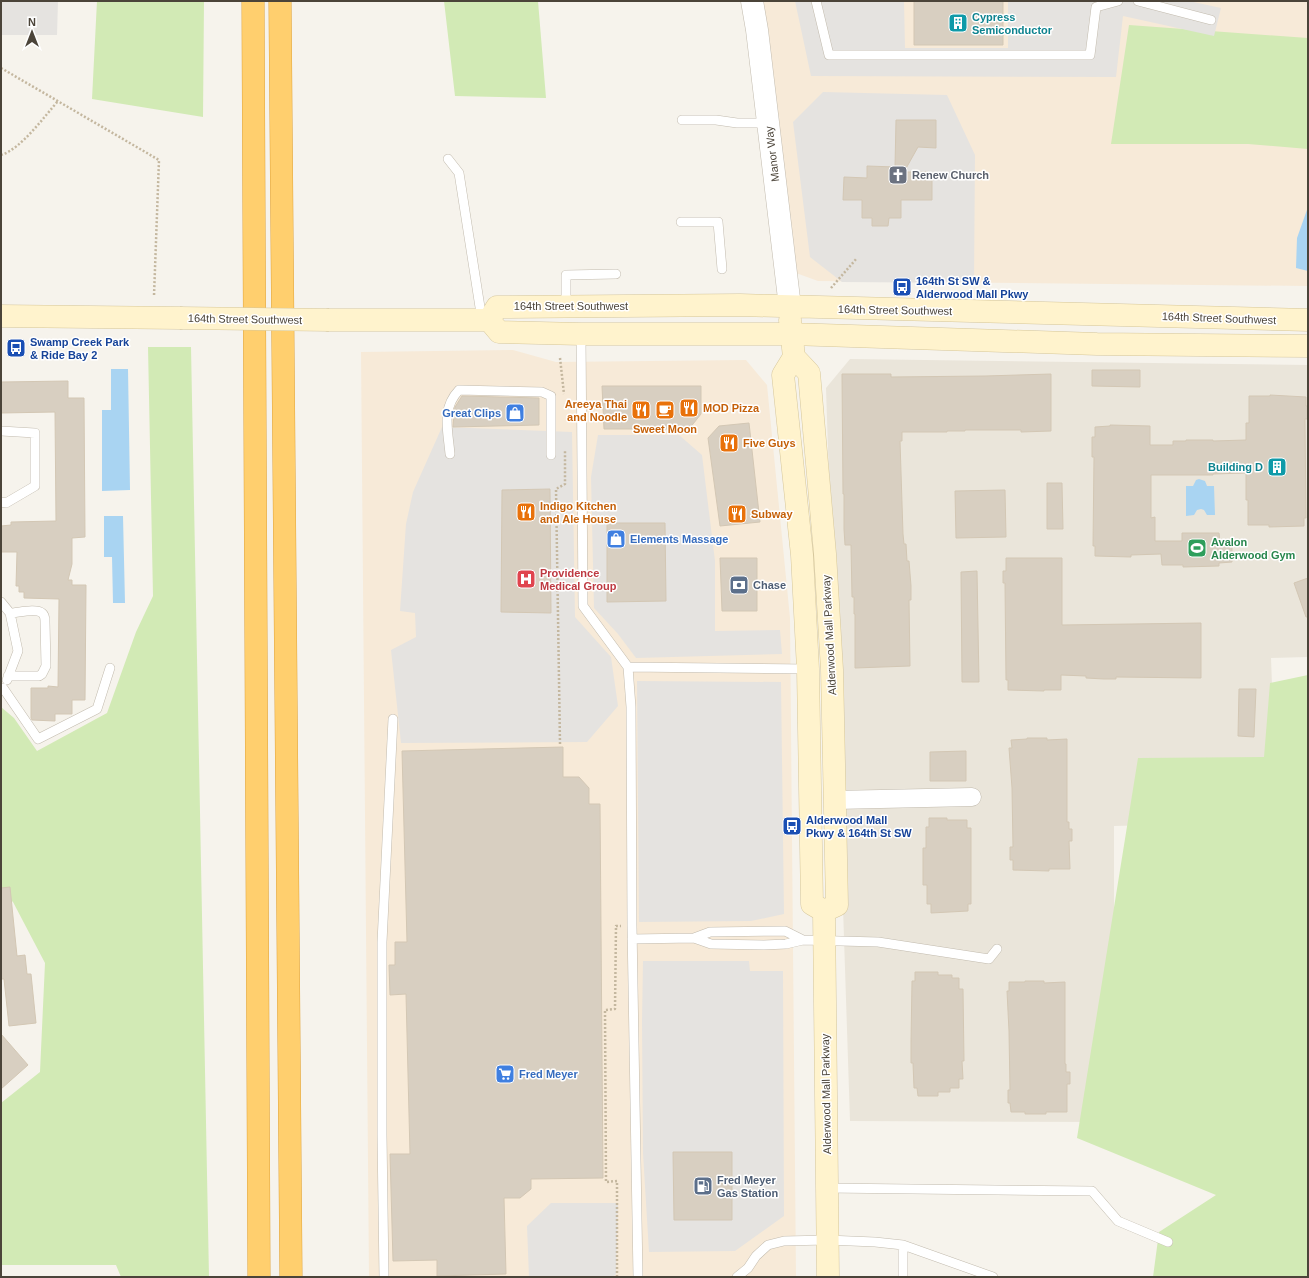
<svg xmlns="http://www.w3.org/2000/svg" width="1309" height="1278" font-family="Arial,sans-serif">
<rect width="100%" height="100%" fill="#f6f3ec"/>
<path fill="#eae5da" d="M850,359L1308,365V657L1271,658L1277,822L1114,826V1122L850,1121L826,388Z"/>
<path fill="#f7ead8" d="M752,1H1308V286L818,281L796,273Z
M513,350L556,362L746,360L767,385L790,618L796,1277H369L361,352Z"/>
<path fill="#d2eab5" d="M97,1H204L203,117L92,99Z
M444,1H538L546,98L455,96Z
M1129,25L1308,38V149L1248,144H1111Z
M148,347H191L209,1277H121L116,1265H2L1,1103L40,1072L45,963L13,902L1,892V707L14,718L37,751L107,713L136,632L153,596Z
M1308,675V1277H1153L1159,1232L1216,1195L1077,1138L1138,758L1264,757L1270,683Z"/>
<path fill="#e5e3e0" d="M1,1H58L57,35H1Z
M795,1H904L905,48H1008V1H1189L1221,8L1214,36L1123,16L1116,77L811,76Z
M823,92L947,95L975,155L974,283L842,282L810,257L793,122Z
M442,427L572,432L575,617L611,657L618,706L587,742L401,743L391,650L416,637L415,613L400,611L406,524L413,492Z
M598,435H679L702,455L715,561V631L780,630L782,654L636,658L618,634L594,608L591,477Z
M637,681L781,682L784,914L751,921L639,922Z
M643,961H749L750,971H783L784,1216L735,1251L649,1252L643,1153L642,1022Z
M551,1203H618L616,1274L613,1277H529L527,1226Z"/>
<path fill="#a9d4f2" d="M1308,207V271L1296,268L1297,238Z
M111,369H128L130,490L102,491V410H111Z
M1199,479L1205,481L1207,486H1214L1215,515H1207L1204,510L1201,509L1197,510L1194,515L1186,516V486H1193L1196,480Z
M104,516H123L125,603H113L112,557H104Z"/>
<path fill="#d8cfc1" stroke="#d3c7b4" d="M914,1H1003V45H914Z
M896,120H936V148L918,147L904,172H928V177H932V200H901V218H889L888,226H872V218H862V200H843L844,177L867,178V166L895,167Z
M1092,370H1140V387L1092,386Z
M842,374H891V377L985,376L1051,374V431L1021,432V430H965V431H947V432H902V441H900L903,534L904,544H906L907,561H909L911,586V600H909L910,666L855,668V614H854V597H852L851,545H845L844,529V494H843Z
M68,381V398H84L85,537L72,538V564L68,580H72V585H86L85,700H72V714H55V721L32,720L31,718V688H48V686L58,687L59,599L24,598V592H19V586H16L17,552H1V526L11,525V522L56,521L55,412L1,413V382Z
M602,386H701V414L689,429H604Z
M1270,395L1306,397V406H1308V419H1305L1306,518H1304V526L1269,527V525H1248V500H1246V473L1213,474V475H1151V518L1155,517V541H1182V533H1219L1220,542L1232,541V562L1219,563V566L1183,567V565H1162L1161,554L1131,555V557L1095,556V546H1093L1094,457H1092V437H1095V427L1110,426V425L1150,426V445H1173V441H1186V440H1213V441L1246,440V423H1249V396H1270Z
M462,396L539,398V425L453,427L454,413L455,407Z
M749,423L760,522L720,526L708,438L719,426Z
M1047,483H1062L1063,529H1047Z
M550,489L551,613L501,612L502,490Z
M1005,490L1006,537L956,538L955,491Z
M607,523H665L666,601L607,602Z
M720,558H757V611H722Z
M1006,558H1062V625L1201,623V678L1116,677V679H1104L1086,678V676L1061,675V690H1044V691L1008,690V680H1006L1005,583H1003V571H1006Z
M977,571L979,682H962L961,572Z
M1308,578V617H1306L1294,583Z
M1239,689H1256L1254,737L1238,736Z
M1027,738H1047V740L1067,739V822H1069V829H1072V841H1069L1070,869H1049V871L1013,870V860H1010V847H1013L1012,788L1009,748H1012L1011,740L1027,739Z
M563,747V777H579L589,788V804H600L603,1178L531,1179V1189L520,1198H504L506,1274L437,1276V1260L393,1261L390,1154H410L406,994L390,995L389,965H395V942H407L402,751Z
M966,751V781H930V752Z
M929,818H947V820H967V828H971V904H968V911L931,913V904H927V885H923V848H926V827H929Z
M10,887L17,956L25,955L27,974H31L36,1023L9,1026L4,979H1V888Z
M915,972H938V975H952V978H959V989H963L964,1061H962L963,1079H959V1088H950V1092H938V1096H918L917,1088H914L913,1063H911V1042L912,981H915Z
M1025,981H1044V983L1065,982V1064H1066V1072H1070V1084H1067V1112H1046V1114H1025V1112H1011L1010,1103H1008V1090H1010L1009,1031L1007,991H1009V982H1025Z
M1,1034L28,1065L1,1089Z
M673,1152H732V1220H674Z"/>
<g fill="none" stroke-linecap="round" stroke-linejoin="round">
<g stroke="#c2bbae" stroke-width="10">
<path id="service" d="M816,1L829,55H1090L1096,7L1118,1
M1138,1L1211,20
M682,120H716L737,123H768
M448,159L459,173L482,320
M681,222H718L722,269
M566,305V275L616,274
M581,334L583,606L628,667L631,707L632,926L638,1277
M1,431L35,433V486L6,503L1,502
M450,454C448,430 441,409 459,390L542,392L551,396V455
M1,602L10,613L18,651L7,680
M628,667L808,669
M8,676H39L42,674L46,666L45,622C45,619 45,615 42,613C36,608 17,613 10,613
M3,688L38,739L97,709L110,668
M694,938L710,932L785,931L803,940
M632,939L694,938L711,944L764,945L786,944L803,940L878,942L989,959L997,949
M827,1188L1092,1191L1118,1221L1168,1242
M384,1277L382,1135V942L393,719
M737,1277L748,1268L756,1256L768,1245L784,1241L827,1240L875,1242L903,1245L993,1277
M903,1277V1245"/>
</g>
<g stroke="#c2bbae" stroke-width="19">
<path id="minor" d="M835,800L972,797"/>
</g>
<g stroke="#c2bbae" stroke-width="23">
<path id="tertiary" d="M752,1L757,30L790,307"/>
</g>
<g stroke="#d6c79b" stroke-width="23">
<path id="secondary" d="M1,316L180,318
M329,320H489
M489,320L497,307L740,305L1308,320
M489,320L499,332L581,334H791L1097,344L1308,346
M790,320L794,357L809,373L825,554L832,670L837,905L824,911
M794,357L783,375L802,555L808,669L812,904L824,911
M824,911L828,1277"/>
</g>
<g stroke="#e0a43c" stroke-width="23">
<path id="motorway" d="M253,1L259,1277
M280,1L291,1277"/>
</g>
<path stroke="#c4b79f" stroke-width="2.5" stroke-dasharray="2 2" stroke-linecap="butt" d="M1,68L159,160L154,296
M1,155C21,149 44,117 58,101
M831,288L857,258
M560,358L564,394
M560,744L556,489L565,484V451
M617,1277V1181L606,1182L605,1010L615,1009L616,926H621"/>
<use href="#service" stroke="#fff" stroke-width="9"/>
<use href="#minor" stroke="#fff" stroke-width="18"/>
<use href="#tertiary" stroke="#fff" stroke-width="22"/>
<use href="#secondary" stroke="#fff3cd" stroke-width="22"/>
<use href="#motorway" stroke="#ffcf6e" stroke-width="22"/>
<g stroke="#d6c79b" stroke-width="23" stroke-linecap="butt">
<path id="secondary-bridge" d="M180,318L329,320"/>
</g>
<use href="#secondary-bridge" stroke="#fff3cd" stroke-width="22"/>
</g>
<defs>
<g id="building-square" transform="scale(1)"><rect x="-9" y="-9" width="18" height="18" rx="4" fill="#0f9aa8" stroke="#fff"/><path d="M-4-6H4V6H1V3H-1V6H-4ZM-2.5-4.3h1.7v1.8h-1.7ZM.8-4.3h1.7v1.8H.8ZM-2.5-1h1.7V.8h-1.7ZM.8-1h1.7V.8H.8Z" fill="#fff"/></g>
<g id="church-square" transform="scale(1)"><rect x="-9" y="-9" width="18" height="18" rx="4" fill="#6b7280" stroke="#fff"/><path d="M-1.2-6h2.4v3.5h3.3v2.4h-3.3V6h-2.4V-.1h-3.3v-2.4h3.3Z" fill="#fff"/></g>
<g id="bus-square" transform="scale(1)"><rect x="-9" y="-9" width="18" height="18" rx="4" fill="#1a4fb4" stroke="#fff"/><path d="M-5-6H5V4H4V6H2V4H-2V6H-4V4H-5ZM-3.5-4V0h7V-4ZM-3.5 1.2v1.5H-2V1.2ZM2 1.2v1.5H3.5V1.2Z" fill="#fff"/></g>
<g id="restaurant-square" transform="scale(1)"><rect x="-9" y="-9" width="18" height="18" rx="4" fill="#e8710a" stroke="#fff"/><path d="M-5-6h1v4h1v-4h1v4h1v-4h1v5L-1.5 .5V6h-2V.5L-5-1ZM5-6V6H3V1.5H1.5Q1.5-4 5-6Z" fill="#fff"/></g>
<g id="cafe-square" transform="scale(1)"><rect x="-9" y="-9" width="18" height="18" rx="4" fill="#e8710a" stroke="#fff"/><path d="M-5.5-4.5H6V0H3Q3 3.5 0 3.5H-2.5Q-5.5 3.5-5.5 0ZM3-3.2v2h1.7v-2ZM-6 4.5H4V6H-6Z" fill="#fff"/></g>
<g id="shop-square" transform="scale(1)"><rect x="-9" y="-9" width="18" height="18" rx="4" fill="#3f7fe0" stroke="#fff"/><path d="M-5-2.5h2.3a2.7 3.5 0 0 1 5.4 0H5L5.5 6h-11ZM-1.5-2.5h3a1.5 2.3 0 0 0-3 0Z" fill="#fff"/></g>
<g id="stadium-square" transform="scale(1)"><rect x="-9" y="-9" width="18" height="18" rx="4" fill="#2e9e5b" stroke="#fff"/><path d="M0-5a6.5 5 0 1 0 0 10a6.5 5 0 1 0 0-10ZM-3.5-1.8h7v3.6h-7Z" fill="#fff"/></g>
<g id="hospital-square" transform="scale(1)"><rect x="-9" y="-9" width="18" height="18" rx="4" fill="#e0444e" stroke="#fff"/><path d="M-5-5h3v3.5h4V-5h3V5h-3V1.5h-4V5h-3Z" fill="#fff"/></g>
<g id="bank-square" transform="scale(1)"><rect x="-9" y="-9" width="18" height="18" rx="4" fill="#5c6f8a" stroke="#fff"/><path d="M-6-4H6V4H-6ZM0-2.3a2.3 2.3 0 1 0 0 4.6a2.3 2.3 0 1 0 0-4.6Z" fill="#fff"/></g>
<g id="supermarket-square" transform="scale(1)"><rect x="-9" y="-9" width="18" height="18" rx="4" fill="#3f7fe0" stroke="#fff"/><path d="M-6-5.5h2.5l.6 2H6L4.5 2H-2.5L-4.4-4H-6ZM-1.5 3.2a1.3 1.3 0 1 0 .1 0ZM3 3.2a1.3 1.3 0 1 0 .1 0Z" fill="#fff"/></g>
<g id="fuel-square" transform="scale(1)"><rect x="-9" y="-9" width="18" height="18" rx="4" fill="#5c6f8a" stroke="#fff"/><path d="M-5.5-6h7V0h2V4h1.3V-2.5L3-4.5l.8-.8L6-3V5H2.5V1h-1V6h-7ZM-4.2-4.7v3.2H.2V-4.7Z" fill="#fff"/></g>
</defs>
<g fill-rule="evenodd">
<use href="#building-square" x="958" y="23"/>
<use href="#church-square" x="898" y="175"/>
<use href="#bus-square" x="902" y="287"/>
<use href="#bus-square" x="16" y="348"/>
<use href="#restaurant-square" x="689" y="408"/>
<use href="#restaurant-square" x="641" y="410"/>
<use href="#cafe-square" x="665" y="410"/>
<use href="#shop-square" x="515" y="413"/>
<use href="#restaurant-square" x="729" y="443"/>
<use href="#building-square" x="1277" y="467"/>
<use href="#restaurant-square" x="526" y="512"/>
<use href="#restaurant-square" x="737" y="514"/>
<use href="#shop-square" x="616" y="539"/>
<use href="#stadium-square" x="1197" y="548"/>
<use href="#hospital-square" x="526" y="579"/>
<use href="#bank-square" x="739" y="585"/>
<use href="#bus-square" x="792" y="826"/>
<use href="#supermarket-square" x="505" y="1074"/>
<use href="#fuel-square" x="703" y="1186"/>
</g>
<g text-anchor="middle" dominant-baseline="central" stroke-width="3" stroke-linejoin="round" paint-order="stroke">
<g font-size="11" font-weight="bold" fill="#0d838f" stroke="#fff" text-anchor="start">
<text x="972" y="17">Cypress<tspan x="972" dy="13">Semiconductor</tspan></text>
<text x="1263" y="467" text-anchor="end">Building D</text>
</g>
<g font-size="11" fill="#4b4439" stroke="#fff">
<text transform="translate(772 154) rotate(-97)">Manor Way</text>
<text x="571" y="306">164th Street Southwest</text>
<text transform="translate(895 310) rotate(1)">164th Street Southwest</text>
<text transform="translate(1219 318) rotate(2)">164th Street Southwest</text>
<text transform="translate(245 319) rotate(1)">164th Street Southwest</text>
<text transform="translate(829 635) rotate(-93)">Alderwood Mall Parkway</text>
<text transform="translate(826 1094) rotate(-91)">Alderwood Mall Parkway</text>
</g>
<g font-size="11" font-weight="bold" fill="#5b616d" stroke="#fff" text-anchor="start">
<text x="912" y="175">Renew Church</text>
</g>
<g font-size="11" font-weight="bold" fill="#164399" stroke="#fff" text-anchor="start">
<text x="916" y="281">164th St SW &amp;<tspan x="916" dy="13">Alderwood Mall Pkwy</tspan></text>
<text x="30" y="342">Swamp Creek Park<tspan x="30" dy="13">&amp; Ride Bay 2</tspan></text>
<text x="806" y="820">Alderwood Mall<tspan x="806" dy="13">Pkwy &amp; 164th St SW</tspan></text>
</g>
<g font-size="11" font-weight="bold" fill="#c56008" stroke="#fff" text-anchor="start">
<text x="627" y="404" text-anchor="end">Areeya Thai<tspan x="627" dy="13">and Noodle</tspan></text>
<text x="703" y="408">MOD Pizza</text>
<text x="665" y="429" text-anchor="middle">Sweet Moon</text>
<text x="743" y="443">Five Guys</text>
<text x="540" y="506">Indigo Kitchen<tspan x="540" dy="13">and Ale House</tspan></text>
<text x="751" y="514">Subway</text>
</g>
<g font-size="11" font-weight="bold" fill="#366cbe" stroke="#fff" text-anchor="start">
<text x="501" y="413" text-anchor="end">Great Clips</text>
<text x="630" y="539">Elements Massage</text>
<text x="519" y="1074">Fred Meyer</text>
</g>
<g font-size="11" font-weight="bold" fill="#27864d" stroke="#fff" text-anchor="start">
<text x="1211" y="542">Avalon<tspan x="1211" dy="13">Alderwood Gym</tspan></text>
</g>
<g font-size="11" font-weight="bold" fill="#be3a42" stroke="#fff" text-anchor="start">
<text x="540" y="573">Providence<tspan x="540" dy="13">Medical Group</tspan></text>
</g>
<g font-size="11" font-weight="bold" fill="#4e5e75" stroke="#fff" text-anchor="start">
<text x="753" y="585">Chase</text>
<text x="717" y="1180">Fred Meyer<tspan x="717" dy="13">Gas Station</tspan></text>
</g>
</g>
<rect width="1309" height="1278" fill="none" stroke="#4b4439" stroke-width="4"/>
<g transform="translate(32 32)" stroke="#ffffff" stroke-width="3" paint-order="stroke">
<path d="M0-3L7 15L0 10L-7 15Z" fill="#4b4439"/>
<text y="-6" font-size="11" font-weight="bold" text-anchor="middle" fill="#4b4439">N</text>
</g>
</svg>
